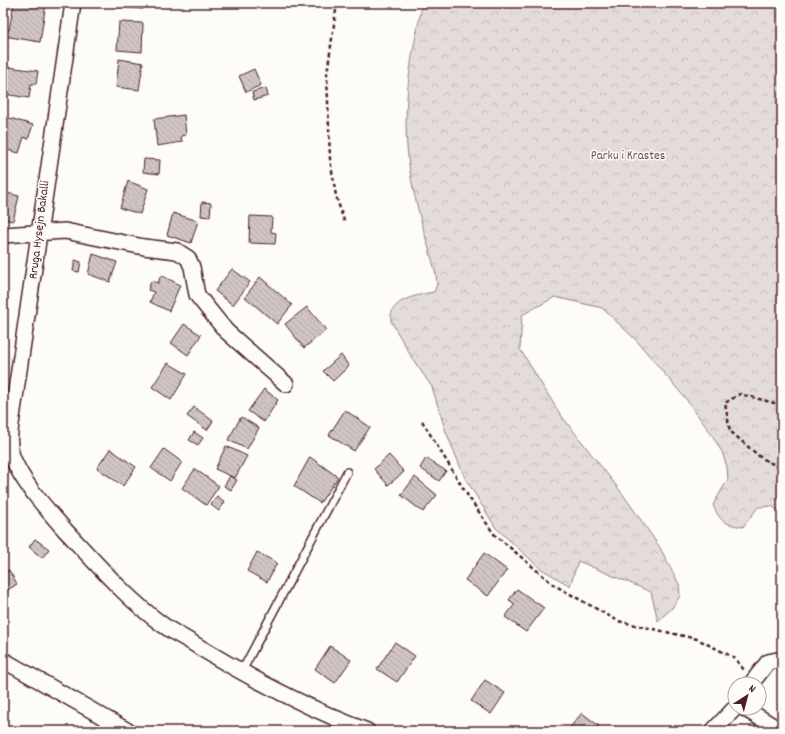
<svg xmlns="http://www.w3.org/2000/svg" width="785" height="734" font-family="Dekko,sans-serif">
<defs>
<pattern id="forest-crowns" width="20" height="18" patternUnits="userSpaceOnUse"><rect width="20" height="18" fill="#e3dcda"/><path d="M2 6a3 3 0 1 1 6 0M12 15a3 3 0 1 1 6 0" fill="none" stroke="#c4bcbb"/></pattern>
<pattern id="building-back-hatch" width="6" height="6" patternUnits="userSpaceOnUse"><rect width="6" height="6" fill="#d0c5c4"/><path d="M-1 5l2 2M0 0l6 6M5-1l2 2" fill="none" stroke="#b4a9a9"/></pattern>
</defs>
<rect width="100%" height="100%" fill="#fdfcf7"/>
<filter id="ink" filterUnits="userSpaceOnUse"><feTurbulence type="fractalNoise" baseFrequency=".025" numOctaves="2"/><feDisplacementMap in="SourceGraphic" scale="8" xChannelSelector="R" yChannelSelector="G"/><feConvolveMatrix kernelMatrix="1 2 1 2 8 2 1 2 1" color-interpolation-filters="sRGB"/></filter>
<g filter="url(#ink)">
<path fill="url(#forest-crowns)" stroke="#967e82" d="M423,3H782V514L772,506L758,507L743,527C725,524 720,522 713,505L728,479L727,467L722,452L712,435L686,399L636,340L602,308L555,297L522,315L520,349L560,414L622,493L659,546L679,584L680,596L672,608L658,621L651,592L578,561L570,586L540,568L496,528L465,478L446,432L432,387L412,358L391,321C388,299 419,295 434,292L437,284L436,274C425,233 410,190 407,147C403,99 412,50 423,3Z"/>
<path fill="url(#building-back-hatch)" stroke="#4a1f2b" d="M14,3H46L40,42L4,36L5,29L9,30Z
M116,3H143V9L116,7Z
M119,22L143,23L142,52L117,50Z
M119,59L143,63L139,90L116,87Z
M8,67L38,71L36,84H31L29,98L4,94Z
M254,69L261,85L246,92L239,76Z
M266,88L268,96L254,100L252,92Z
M184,115L186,135L181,136L182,142L157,146L154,119Z
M3,116L33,125L28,139L24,137L19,153L3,149Z
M144,159L160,160L159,174L143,172Z
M128,181L148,189L140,214L120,208Z
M3,192L19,196L13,221L3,219Z
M202,202L211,203L210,217L201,216Z
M173,213L198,221L191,243L167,235Z
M250,216L272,217L271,232L276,233L275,244L249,243Z
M93,254L117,262L110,282L88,274Z
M75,260L81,262L79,272L73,271Z
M232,269L250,282L233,305L215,291Z
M161,275L180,285L169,311L150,302L154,292L148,290L151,281L158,283Z
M260,277L292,305L277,324L245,297Z
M307,307L326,330L304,348L285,324Z
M184,324L201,335L188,355L171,343Z
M341,355L349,366L333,381L323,371Z
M168,363L187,374L171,400L152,387Z
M264,389L278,400L264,422L248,411Z
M194,407L213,421L207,430L187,416Z
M345,410L370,427L354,451L329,435Z
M241,417L259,428L247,449L228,440Z
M194,432L203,438L198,445L189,440Z
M226,446L247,456L235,478L215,469Z
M110,449L136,467L123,486L97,468Z
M164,449L182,462L170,481L151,468Z
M389,455L404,472L388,485L374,469Z
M310,457L338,477L320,503L294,486Z
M426,458L446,471L439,481L420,468Z
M195,469L219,486L206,505L182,488Z
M230,476L237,480L231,490L224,486Z
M415,477L437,495L423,512L401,495Z
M217,496L225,502L219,511L211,505Z
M35,539L49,549L42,558L29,547Z
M257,552L277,563L267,582L247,571Z
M484,553L507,570L488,596L465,580Z
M9,570L17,584L3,593V573Z
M517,589L544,608L526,632L505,617L515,604L509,600Z
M395,642L415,656L397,682L377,669Z
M330,646L351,660L335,683L315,669Z
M485,680L505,693L491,714L471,701Z
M582,713L599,726L595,731H567Z"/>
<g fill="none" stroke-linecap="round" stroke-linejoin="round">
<g stroke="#4a1f2b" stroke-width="10">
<path id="lane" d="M242,671L347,472"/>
</g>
<g stroke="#4a1f2b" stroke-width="18">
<path id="street" d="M73,3L13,411C11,425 7,442 12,456C22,483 46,508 65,530C94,561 128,600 163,625C174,633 187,639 199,647C252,679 309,709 367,731
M3,235L65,231L144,247L177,251L188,258L192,267L197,295L226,331L286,384
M3,660L128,731
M751,684L768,662L782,659
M744,708L781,731
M713,731L735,708"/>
</g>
<path stroke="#4a1f2b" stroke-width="2.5" stroke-dasharray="4 3" stroke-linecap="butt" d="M337,3L327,74L329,129L330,159L336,196L345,224
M782,405L740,394L725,403L730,431L760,457L782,469
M422,421L468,496L494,534L554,585L618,621L697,639L735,658L744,670"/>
<use href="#lane" stroke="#fdfcf7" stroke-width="7"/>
<use href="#street" stroke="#fdfcf7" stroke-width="15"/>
</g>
</g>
<g text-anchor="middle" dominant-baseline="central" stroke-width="3" stroke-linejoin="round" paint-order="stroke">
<g font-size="13" fill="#704e57" stroke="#fdfcf7">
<text x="628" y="156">Parku i Krastes</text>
</g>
<g font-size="13" fill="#4a1f2b" stroke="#fdfcf7">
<text transform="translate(40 230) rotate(-83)">Rruga Hysejn Bakalli</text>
</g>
</g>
<rect width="785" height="734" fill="none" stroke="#fdfcf7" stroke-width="16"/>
<rect x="8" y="8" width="769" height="718" fill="none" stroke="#4a1f2b" stroke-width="1.5" filter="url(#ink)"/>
<g transform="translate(747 696) rotate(36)"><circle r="19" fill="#fdfcf7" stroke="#b5a4a5"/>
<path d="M0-3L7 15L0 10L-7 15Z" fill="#4a1f2b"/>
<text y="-6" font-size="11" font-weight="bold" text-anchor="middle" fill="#4a1f2b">N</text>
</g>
</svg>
